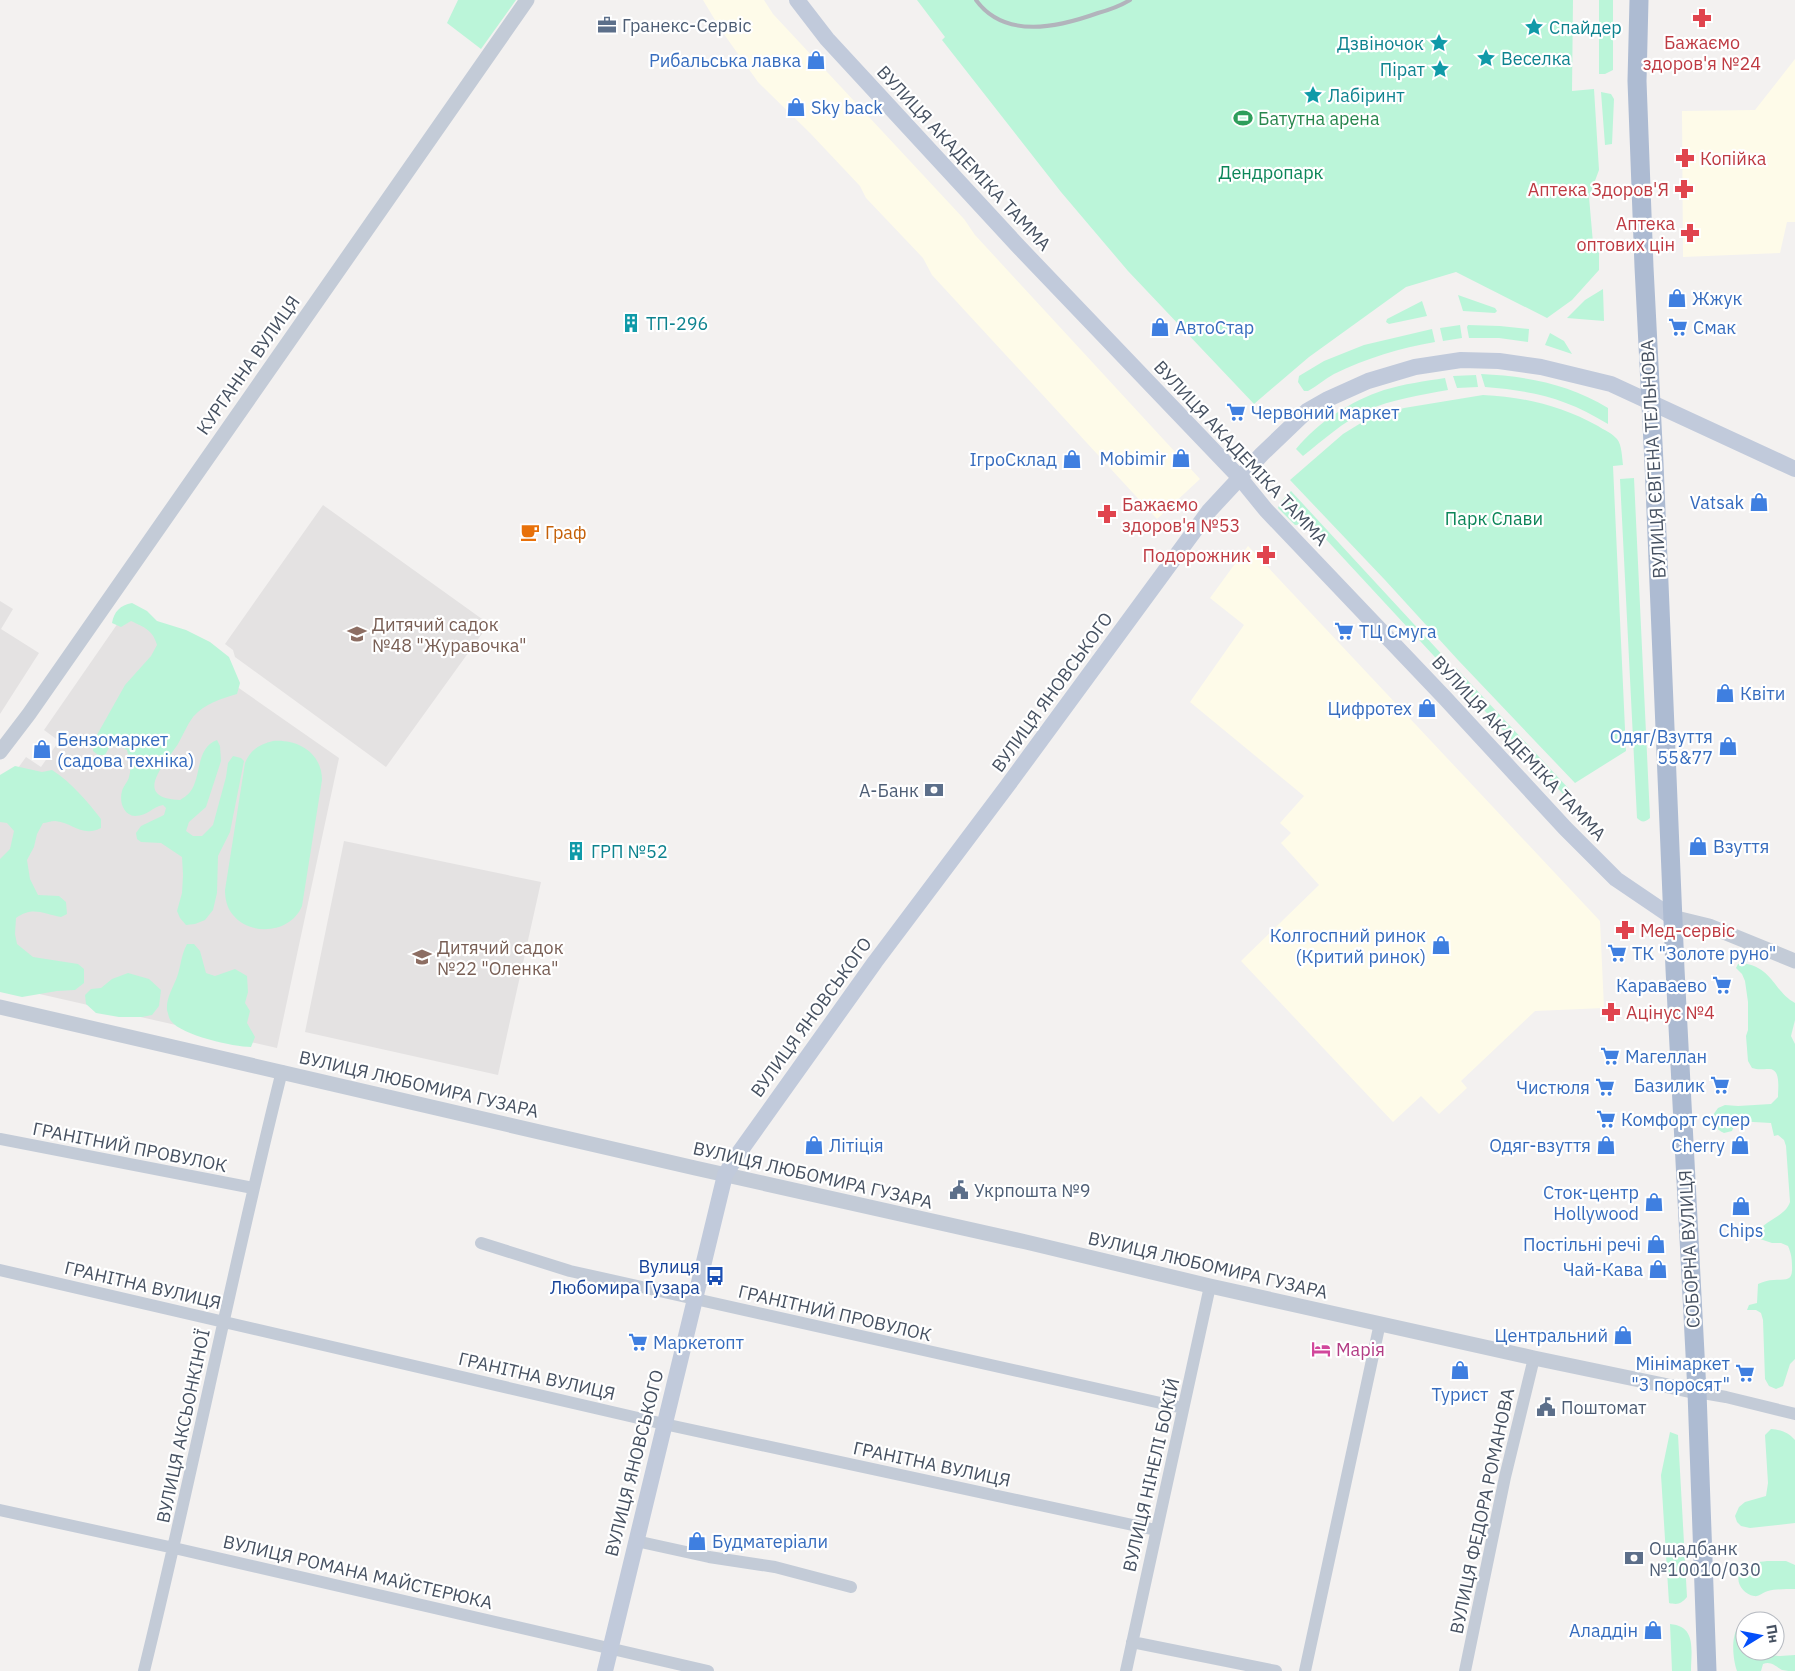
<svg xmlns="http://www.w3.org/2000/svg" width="1795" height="1671" font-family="'IBM Plex Sans',sans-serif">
<rect width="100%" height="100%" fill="#f3f1f0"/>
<path fill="#fefbe9" d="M703,0H764L773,14L964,219L975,235L1200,479L1157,519L932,275L923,258L866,198L860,186L810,133L758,82L721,30Z
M1795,59V222H1787L1780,253L1683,257L1682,111L1755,110Z
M1248,546L1600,921L1604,1008L1535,1011L1461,1081L1467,1088L1439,1114L1421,1096L1393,1122L1241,961L1319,885L1281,843L1291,833L1280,823L1304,796L1190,702L1244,625L1210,598Z"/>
<path fill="#e4e2e2" d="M323,505L489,624L386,767L235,657L233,650L225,644Z
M0,601L13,609L1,629L39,653L0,714Z
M127,610L339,758L277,1048L0,985V793L26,757L41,767L59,741L44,730Z
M344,841L541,882L498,1075L305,1032Z"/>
<path fill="#bbf5d9" d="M458,0H516L481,49L447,23Z
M917,0H1573L1572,91L1594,89L1599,170L1589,197L1593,243L1599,250V270L1572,300L1547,318L1456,272L1406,287L1309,357L1254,404L1128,271L1061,192L942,40L945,37Z
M1599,0H1613V70L1605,74H1599Z
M1601,92L1611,94L1614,99L1612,144L1605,145Z
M1603,289L1604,321L1567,318L1585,300Z
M1458,295L1495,308L1497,311L1495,313L1463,311Z
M1422,301L1427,316L1389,324L1386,322L1387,319Z
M1460,325L1462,338L1443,341L1440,328Z
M1468,325L1500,326L1529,329L1528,342L1499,338H1469L1467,327Z
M1432,329L1435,342C1400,348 1367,358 1334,374C1325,379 1317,386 1308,391H1304L1298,382L1299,376L1324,361L1364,345Z
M1550,333L1564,341L1572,354L1545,345Z
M1481,374C1526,376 1569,384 1608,408V424C1566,398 1534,391 1485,387Z
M1476,375L1478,387L1457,388L1453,376Z
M1445,378L1448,390C1421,395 1392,399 1366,411C1343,422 1323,440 1303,456L1296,449C1318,422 1351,401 1384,390C1404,384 1425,381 1445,378Z
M1483,395C1525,397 1561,406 1598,426C1604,430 1612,433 1617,439C1622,445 1622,458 1623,465L1613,466L1626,751L1575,783L1458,660L1385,580L1290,480L1343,434L1369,418L1404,408Z
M1634,478L1650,818C1645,822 1642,823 1637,818L1620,479Z
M1291,491L1448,661L1446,669L1309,521L1304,524L1295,525L1278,508L1280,503Z
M132,603L147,611L157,621L186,630L210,642L229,657L240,683L237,694C221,699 205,703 193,717C187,725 183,735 178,744C165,764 131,798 180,800C183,798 188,795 190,792C202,777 195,748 217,740L220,746L221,761L206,807L189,822L186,831L193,836H202L213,825L226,777L228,763L233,756L241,758L244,761L230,832L218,856L217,893L213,910L205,920L195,924L186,925L180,918L177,911L182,893L183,875L182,857L161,843L141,842L137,839L136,833L141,826L164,815L166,808L163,805C152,807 148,816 135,816C123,815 119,801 122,791C123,786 128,782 129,777C132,768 129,759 127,750L117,745L110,746L105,755H98L93,751V742L125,685L151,656L157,645C153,630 144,627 131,621L121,627L112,623C114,612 120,605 132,603Z
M1456,668L1569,789L1564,795L1452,676Z
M273,741C298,739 322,753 322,780L302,906C291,933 251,937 233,915C227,908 225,899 225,890L245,763C250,750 260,744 273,741Z
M15,766L42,772L52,770C72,783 87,801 101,819V828C82,838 72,822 55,821C51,821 46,823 43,823L37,834L34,847L27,860L30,879L38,895L59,896L66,902L67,914L61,917C43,914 33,906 16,918L15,934L17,944L33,957L78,964L84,969V983L75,990L57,991L22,997L0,992V859L10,849L14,831L7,823L0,822V775Z
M187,944H194L200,951L206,973L215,976L235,969L247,976L248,992L245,1003L250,1011L247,1023L255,1037L251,1047C234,1047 181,1035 171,1021C169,1019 168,1013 167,1010C166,998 173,988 177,977C181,966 181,955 187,944Z
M1742,963C1773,967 1774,992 1795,1003V1020L1791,1036L1795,1044V1359L1790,1364L1783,1386L1776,1389L1769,1386L1765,1379L1763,1320L1761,1313L1756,1310H1747L1749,1305L1757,1303L1758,1284C1763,1282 1768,1280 1774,1280C1786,1279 1793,1282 1792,1266C1792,1258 1791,1253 1788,1246L1781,1243H1772L1760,1239L1757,1233C1766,1219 1785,1217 1790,1202L1786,1146L1784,1140L1778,1135L1774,1136L1771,1123L1736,1121L1732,1131L1724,1133C1715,1129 1714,1124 1713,1115L1718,1108L1725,1105L1738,1106L1771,1104L1778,1097C1778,1087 1781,1069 1769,1069C1762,1069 1758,1070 1752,1068L1748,1061L1746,1036L1748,1030V1002L1745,981L1742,974L1736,968L1738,964Z
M128,973L149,979L161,990L159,1006L152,1015L142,1017H119L96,1013L86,1004L85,995L91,989L101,988L112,979Z
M1771,1429C1781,1430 1788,1432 1795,1440V1523L1750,1528L1741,1526L1737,1522L1735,1516L1739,1507L1745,1502L1766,1496L1768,1483L1765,1435Z
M1670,1432L1678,1435L1687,1597C1681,1604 1678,1605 1669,1603L1661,1475Z
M1767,1561H1786L1795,1565V1589C1787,1589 1776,1589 1768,1591C1763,1592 1759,1597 1754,1596C1742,1594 1733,1579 1742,1570C1749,1563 1758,1562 1767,1561Z
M1670,1624C1697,1626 1691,1651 1691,1671H1672Z
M1741,1626H1745V1651H1767C1775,1659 1785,1655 1795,1655V1671C1791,1671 1786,1671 1782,1670C1775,1666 1771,1661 1763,1664L1761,1671H1737C1733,1660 1731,1639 1737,1629Z"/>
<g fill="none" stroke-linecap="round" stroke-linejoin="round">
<path stroke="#c3cbd7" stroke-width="12" d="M0,1139L253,1188
M481,1243L570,1271L1183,1408
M0,1270L664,1424L1156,1530
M1697,1392L1726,1397L1795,1414
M0,1510L174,1548L708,1671
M636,1541L709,1557L775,1567L851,1587
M1132,1642L1276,1671
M144,1671C193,1472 232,1270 282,1071
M1126,1671L1210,1286
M1305,1671L1380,1323
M1465,1671L1505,1477L1534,1358"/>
<path stroke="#c3cbd7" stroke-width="15" d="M0,752L29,714L527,0
M1672,917L1709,926L1795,961
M0,1007L695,1168L1026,1242L1210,1286L1534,1358L1697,1392"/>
<path stroke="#c1cadb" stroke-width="16" d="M797,0L827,39L1019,247L1240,478L1266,510L1445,698L1565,828L1616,879L1672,917
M605,1671L725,1175L736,1157L875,962L1008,785L1209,511L1262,454L1307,411L1328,399L1368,381L1415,367L1461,360L1499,361L1541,367L1611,384L1795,469"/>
<path stroke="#adbbd2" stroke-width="19" d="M1639,0L1637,81L1644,267L1654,463L1675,969L1697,1392L1707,1671"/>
<path stroke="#b2b4bc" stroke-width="4" d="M976,0C1005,40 1059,27 1098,13C1109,10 1120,6 1130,0"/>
</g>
<defs>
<g id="pharmacy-bare" transform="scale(1.5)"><path d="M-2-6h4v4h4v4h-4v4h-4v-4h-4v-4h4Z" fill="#e0444e" stroke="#fff" stroke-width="2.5" paint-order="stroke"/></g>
<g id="office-bare" transform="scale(1.5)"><path d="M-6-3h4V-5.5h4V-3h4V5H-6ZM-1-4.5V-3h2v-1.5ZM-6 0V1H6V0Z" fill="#5c6f8a" stroke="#fff" stroke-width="2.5" paint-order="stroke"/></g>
<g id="sight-bare" transform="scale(1.5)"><path d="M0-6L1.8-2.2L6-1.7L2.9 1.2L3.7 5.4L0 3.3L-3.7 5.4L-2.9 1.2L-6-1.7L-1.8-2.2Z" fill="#0f9aa8" stroke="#fff" stroke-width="2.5" paint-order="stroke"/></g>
<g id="shop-bare" transform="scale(1.5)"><path d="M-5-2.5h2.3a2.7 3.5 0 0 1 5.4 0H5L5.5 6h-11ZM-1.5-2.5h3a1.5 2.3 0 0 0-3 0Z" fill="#3f7fe0" stroke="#fff" stroke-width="2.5" paint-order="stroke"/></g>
<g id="stadium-bare" transform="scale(1.5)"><path d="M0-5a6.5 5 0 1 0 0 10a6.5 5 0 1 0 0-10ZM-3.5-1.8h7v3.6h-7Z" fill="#2e9e5b" stroke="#fff" stroke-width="2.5" paint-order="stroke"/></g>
<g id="building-bare" transform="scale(1.5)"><path d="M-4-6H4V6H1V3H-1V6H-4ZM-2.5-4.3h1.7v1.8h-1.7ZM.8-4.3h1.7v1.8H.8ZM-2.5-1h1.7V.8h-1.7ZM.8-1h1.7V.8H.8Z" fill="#0f9aa8" stroke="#fff" stroke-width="2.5" paint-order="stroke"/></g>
<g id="supermarket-bare" transform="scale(1.5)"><path d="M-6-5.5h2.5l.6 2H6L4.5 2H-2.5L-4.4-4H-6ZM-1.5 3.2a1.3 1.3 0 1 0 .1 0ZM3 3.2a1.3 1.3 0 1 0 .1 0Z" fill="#3f7fe0" stroke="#fff" stroke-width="2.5" paint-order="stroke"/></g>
<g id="cafe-bare" transform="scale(1.5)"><path d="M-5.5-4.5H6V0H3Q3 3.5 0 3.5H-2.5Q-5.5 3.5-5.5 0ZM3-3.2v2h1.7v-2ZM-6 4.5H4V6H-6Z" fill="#e8710a" stroke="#fff" stroke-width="2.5" paint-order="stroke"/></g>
<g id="school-bare" transform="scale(1.5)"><path d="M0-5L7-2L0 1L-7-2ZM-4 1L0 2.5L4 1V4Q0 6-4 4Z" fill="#8d6e63" stroke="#fff" stroke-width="2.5" paint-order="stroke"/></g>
<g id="bank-bare" transform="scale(1.5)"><path d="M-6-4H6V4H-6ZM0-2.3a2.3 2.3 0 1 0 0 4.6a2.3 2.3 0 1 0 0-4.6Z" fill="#5c6f8a" stroke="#fff" stroke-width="2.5" paint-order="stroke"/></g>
<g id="civic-bare" transform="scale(1.5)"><path d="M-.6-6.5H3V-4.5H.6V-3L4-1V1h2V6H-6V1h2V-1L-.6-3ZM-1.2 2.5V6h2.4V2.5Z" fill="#5c6f8a" stroke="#fff" stroke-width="2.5" paint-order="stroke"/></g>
<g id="bus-bare" transform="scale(1.5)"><path d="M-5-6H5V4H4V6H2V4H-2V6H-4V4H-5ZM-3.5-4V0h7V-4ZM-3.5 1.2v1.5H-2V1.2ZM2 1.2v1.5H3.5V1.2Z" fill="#1a4fb4" stroke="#fff" stroke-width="2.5" paint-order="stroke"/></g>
<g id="hotel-bare" transform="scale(1.5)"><path d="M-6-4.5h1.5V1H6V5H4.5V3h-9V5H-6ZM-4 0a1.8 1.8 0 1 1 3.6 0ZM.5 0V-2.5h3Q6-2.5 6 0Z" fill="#d1479c" stroke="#fff" stroke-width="2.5" paint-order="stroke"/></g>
</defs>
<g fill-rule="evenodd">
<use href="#pharmacy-bare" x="1702" y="18"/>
<use href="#office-bare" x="607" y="25"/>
<use href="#sight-bare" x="1534" y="27"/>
<use href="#sight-bare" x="1439" y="43"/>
<use href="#sight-bare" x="1486" y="58"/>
<use href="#shop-bare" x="816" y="60"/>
<use href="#sight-bare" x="1440" y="69"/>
<use href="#sight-bare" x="1313" y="95"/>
<use href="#shop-bare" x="796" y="107"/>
<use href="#stadium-bare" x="1243" y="118"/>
<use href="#pharmacy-bare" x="1685" y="158"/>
<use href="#pharmacy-bare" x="1684" y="189"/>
<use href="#pharmacy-bare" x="1690" y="233"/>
<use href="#shop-bare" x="1677" y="298"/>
<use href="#building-bare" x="631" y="323"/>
<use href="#shop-bare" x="1160" y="327"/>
<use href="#supermarket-bare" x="1678" y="327"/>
<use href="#supermarket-bare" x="1236" y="412"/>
<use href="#shop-bare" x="1181" y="458"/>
<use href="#shop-bare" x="1072" y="459"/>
<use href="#shop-bare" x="1759" y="502"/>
<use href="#pharmacy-bare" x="1107" y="514"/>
<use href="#cafe-bare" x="530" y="532"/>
<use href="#pharmacy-bare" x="1266" y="555"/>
<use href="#supermarket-bare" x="1344" y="631"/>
<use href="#school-bare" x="357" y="634"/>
<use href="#shop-bare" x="1725" y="693"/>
<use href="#shop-bare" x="1427" y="708"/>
<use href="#shop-bare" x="1728" y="746"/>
<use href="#shop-bare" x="42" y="749"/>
<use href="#bank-bare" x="934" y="790"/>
<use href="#shop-bare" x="1698" y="846"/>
<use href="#building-bare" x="576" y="851"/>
<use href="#pharmacy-bare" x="1625" y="930"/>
<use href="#shop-bare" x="1441" y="945"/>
<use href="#supermarket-bare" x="1617" y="953"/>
<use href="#school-bare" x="422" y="957"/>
<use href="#supermarket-bare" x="1722" y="985"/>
<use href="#pharmacy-bare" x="1611" y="1012"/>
<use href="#supermarket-bare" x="1610" y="1056"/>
<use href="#supermarket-bare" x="1720" y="1085"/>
<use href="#supermarket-bare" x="1605" y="1087"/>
<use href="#supermarket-bare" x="1606" y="1119"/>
<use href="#shop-bare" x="814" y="1145"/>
<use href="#shop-bare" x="1606" y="1145"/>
<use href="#shop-bare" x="1740" y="1145"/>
<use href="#civic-bare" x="959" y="1190"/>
<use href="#shop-bare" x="1654" y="1202"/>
<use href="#shop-bare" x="1741" y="1206"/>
<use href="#shop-bare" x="1656" y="1244"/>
<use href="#shop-bare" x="1658" y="1269"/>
<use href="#bus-bare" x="715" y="1276"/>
<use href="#shop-bare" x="1623" y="1335"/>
<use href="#supermarket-bare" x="638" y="1342"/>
<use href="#hotel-bare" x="1321" y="1349"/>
<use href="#shop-bare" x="1460" y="1370"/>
<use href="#supermarket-bare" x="1745" y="1373"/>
<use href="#civic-bare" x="1546" y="1407"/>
<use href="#shop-bare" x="697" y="1541"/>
<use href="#bank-bare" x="1634" y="1558"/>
<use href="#shop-bare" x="1653" y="1630"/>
</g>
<g text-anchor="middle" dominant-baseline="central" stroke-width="4.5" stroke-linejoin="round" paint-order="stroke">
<g font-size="18" fill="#4e5e75" stroke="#fff" text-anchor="start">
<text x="622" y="25">Гранекс-Сервіс</text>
<text x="919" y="790" text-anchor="end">А-Банк</text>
<text x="974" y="1190">Укрпошта №9</text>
<text x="1561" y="1407">Поштомат</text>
<text x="1649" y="1548">Ощадбанк<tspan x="1649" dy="21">№10010/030</tspan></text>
</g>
<g font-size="18" fill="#0d838f" stroke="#fff" text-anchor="start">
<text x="1549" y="27">Спайдер</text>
<text x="1424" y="43" text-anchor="end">Дзвіночок</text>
<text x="1501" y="58">Веселка</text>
<text x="1425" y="69" text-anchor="end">Пірат</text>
<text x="1328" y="95">Лабіринт</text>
<text x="646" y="323">ТП-296</text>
<text x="591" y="851">ГРП №52</text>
</g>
<g font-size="18" fill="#be3a42" stroke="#fff" text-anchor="start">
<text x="1702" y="42" text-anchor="middle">Бажаємо<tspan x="1702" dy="21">здоров'я №24</tspan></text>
<text x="1700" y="158">Копійка</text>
<text x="1669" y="189" text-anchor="end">Аптека Здоров'Я</text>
<text x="1675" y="223" text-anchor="end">Аптека<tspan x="1675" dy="21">оптових цін</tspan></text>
<text x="1122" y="504">Бажаємо<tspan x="1122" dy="21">здоров'я №53</tspan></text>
<text x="1251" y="555" text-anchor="end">Подорожник</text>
<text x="1640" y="930">Мед-сервіс</text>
<text x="1626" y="1012">Ацінус №4</text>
</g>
<g font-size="18" fill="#366cbe" stroke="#fff" text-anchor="end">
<text x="801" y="60">Рибальська лавка</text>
<text x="811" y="107" text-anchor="start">Sky back</text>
<text x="1692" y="298" text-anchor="start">Жжук</text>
<text x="1175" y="327" text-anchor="start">АвтоСтар</text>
<text x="1693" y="327" text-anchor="start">Смак</text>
<text x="1251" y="412" text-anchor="start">Червоний маркет</text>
<text x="1166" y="458">Mobimir</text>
<text x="1057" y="459">ІгроСклад</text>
<text x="1744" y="502">Vatsak</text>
<text x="1359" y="631" text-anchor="start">ТЦ Смуга</text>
<text x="1740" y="693" text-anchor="start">Квіти</text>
<text x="1412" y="708">Цифротех</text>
<text x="1713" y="736">Одяг/Взуття<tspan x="1713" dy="21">55&amp;77</tspan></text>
<text x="57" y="739" text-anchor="start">Бензомаркет<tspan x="57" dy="21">(садова техніка)</tspan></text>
<text x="1713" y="846" text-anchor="start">Взуття</text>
<text x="1426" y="935">Колгоспний ринок<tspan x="1426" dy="21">(Критий ринок)</tspan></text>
<text x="1632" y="953" text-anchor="start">ТК "Золоте руно"</text>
<text x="1707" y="985">Караваево</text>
<text x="1625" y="1056" text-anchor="start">Магеллан</text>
<text x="1705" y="1085">Базилик</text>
<text x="1590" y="1087">Чистюля</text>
<text x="1621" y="1119" text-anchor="start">Комфорт супер</text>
<text x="829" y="1145" text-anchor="start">Літіція</text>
<text x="1591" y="1145">Одяг-взуття</text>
<text x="1725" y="1145">Cherry</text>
<text x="1639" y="1192">Сток-центр<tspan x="1639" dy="21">Hollywood</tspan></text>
<text x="1741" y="1230" text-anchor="middle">Chips</text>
<text x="1641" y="1244">Постільні речі</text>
<text x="1643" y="1269">Чай-Кава</text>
<text x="1608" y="1335">Центральний</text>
<text x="653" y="1342" text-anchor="start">Маркетопт</text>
<text x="1730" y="1363">Мінімаркет<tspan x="1730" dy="21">"3 поросят"</tspan></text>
<text x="1460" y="1394" text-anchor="middle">Турист</text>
<text x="712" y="1541" text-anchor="start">Будматеріали</text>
<text x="1638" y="1630">Аладдін</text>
</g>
<g font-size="18" fill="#27864d" stroke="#fff" text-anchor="start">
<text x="1258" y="118">Батутна арена</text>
</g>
<g font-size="18" fill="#465161" stroke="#fff">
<text transform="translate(964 158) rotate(47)">ВУЛИЦЯ АКАДЕМІКА ТАММА</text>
<text transform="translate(248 365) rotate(-55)">КУРГАННА ВУЛИЦЯ</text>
<text transform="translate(1241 453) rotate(47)">ВУЛИЦЯ АКАДЕМІКА ТАММА</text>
<text transform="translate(1653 459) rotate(-93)">ВУЛИЦЯ ЄВГЕНА ТЕЛЬНОВА</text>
<text transform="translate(1052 692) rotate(-54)">ВУЛИЦЯ ЯНОВСЬКОГО</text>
<text transform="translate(1519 748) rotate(47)">ВУЛИЦЯ АКАДЕМІКА ТАММА</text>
<text transform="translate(811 1017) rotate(-54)">ВУЛИЦЯ ЯНОВСЬКОГО</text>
<text transform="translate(419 1084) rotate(13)">ВУЛИЦЯ ЛЮБОМИРА ГУЗАРА</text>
<text transform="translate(130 1147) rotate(11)">ГРАНІТНИЙ ПРОВУЛОК</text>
<text transform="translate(813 1175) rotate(13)">ВУЛИЦЯ ЛЮБОМИРА ГУЗАРА</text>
<text transform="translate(1689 1249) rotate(-93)">СОБОРНА ВУЛИЦЯ</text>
<text transform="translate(1208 1265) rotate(13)">ВУЛИЦЯ ЛЮБОМИРА ГУЗАРА</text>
<text transform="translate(143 1285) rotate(13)">ГРАНІТНА ВУЛИЦЯ</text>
<text transform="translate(835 1313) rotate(13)">ГРАНІТНИЙ ПРОВУЛОК</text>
<text transform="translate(537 1376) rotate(13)">ГРАНІТНА ВУЛИЦЯ</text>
<text transform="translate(183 1426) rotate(-78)">ВУЛИЦЯ АКСЬОНКІНОЇ</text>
<text transform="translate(634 1463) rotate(-76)">ВУЛИЦЯ ЯНОВСЬКОГО</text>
<text transform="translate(932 1464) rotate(12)">ГРАНІТНА ВУЛИЦЯ</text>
<text transform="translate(1151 1475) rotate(-77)">ВУЛИЦЯ НІНЕЛІ БОКІЙ</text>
<text transform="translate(1482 1511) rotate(-78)">ВУЛИЦЯ ФЕДОРА РОМАНОВА</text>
<text transform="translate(358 1572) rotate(13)">ВУЛИЦЯ РОМАНА МАЙСТЕРЮКА</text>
</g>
<g font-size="18" fill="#0c8659" stroke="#fff">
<text x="1271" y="172">Дендропарк</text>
<text x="1494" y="518">Парк Слави</text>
</g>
<g font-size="18" fill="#c56008" stroke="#fff" text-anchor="start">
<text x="545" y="532">Граф</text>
</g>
<g font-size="18" fill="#785e54" stroke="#fff" text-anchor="start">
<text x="372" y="624">Дитячий садок<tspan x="372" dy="21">№48 "Журавочка"</tspan></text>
<text x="437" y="947">Дитячий садок<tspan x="437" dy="21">№22 "Оленка"</tspan></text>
</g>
<g font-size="18" fill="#164399" stroke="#fff" text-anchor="end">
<text x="700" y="1266">Вулиця<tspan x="700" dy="21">Любомира Гузара</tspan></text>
</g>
<g font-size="18" fill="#b23c85" stroke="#fff" text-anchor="start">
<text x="1336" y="1349">Марія</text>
</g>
</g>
<g transform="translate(1760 1636) rotate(80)"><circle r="24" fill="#ffffff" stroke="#b5b9c0"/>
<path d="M0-4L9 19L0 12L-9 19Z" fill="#044ffa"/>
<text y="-8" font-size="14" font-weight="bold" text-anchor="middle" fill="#465161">Пн</text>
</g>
</svg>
